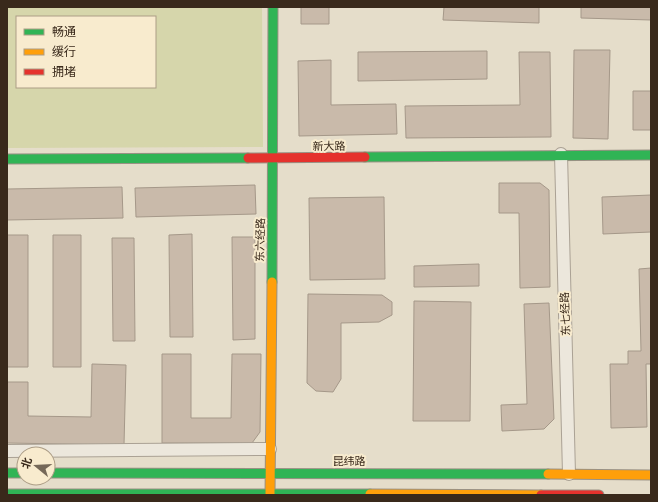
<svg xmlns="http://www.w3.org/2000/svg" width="658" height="502" font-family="'Libre Baskerville','Noto Sans SC',serif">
<rect width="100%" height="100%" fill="#e5ddca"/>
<path fill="#d6d6ab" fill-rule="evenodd" d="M7,7H262L263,147L7,148ZM17,17H155V87H17Z"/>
<path fill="#c9baaa" stroke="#a59889" d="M301,7H329V24H301Z
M444,7H539V23L443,20Z
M581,7H651V20L581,18Z
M574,50H610L608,139L573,138Z
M487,51V79L358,81V52Z
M519,52H550L551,137L406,138L405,106L520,105Z
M331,60V105L396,104L397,134L299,136L298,61Z
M633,91H651V130H633Z
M499,183H540L549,190L550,287L520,288L519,213H499Z
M255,185L256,214L136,217L135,188Z
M122,187L123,218L7,220V189Z
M651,195V232L603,234L602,197Z
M384,197L385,279L310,280L309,198Z
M192,234L193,337H170L169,235Z
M7,235H28V367H7Z
M53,235H81V367H53Z
M232,237H255V339L233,340Z
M112,238H134L135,341H113Z
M479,264V286L414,287V266Z
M651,268V364H646L647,427L611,428L610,364H628V351H641L639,269Z
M308,294L382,295L392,302V315L379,322L341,323V379L333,392L316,391L307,383Z
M414,301L471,302L470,421H413Z
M549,303L554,419L544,429L502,431L501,405L527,404L524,304Z
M162,354H191V418H231L232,354H261L260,432L252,443H162Z
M92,364L126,365L124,445L7,443V382H28V416L91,417Z"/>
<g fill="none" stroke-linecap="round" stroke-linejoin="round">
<g stroke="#aaa194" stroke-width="14">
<path id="street" d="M561,154L569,474
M7,451L270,449"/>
</g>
<g stroke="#999184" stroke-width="11">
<path id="fast" d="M365,157L651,155
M7,159L248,158
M272,282L273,7
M7,473H24
M48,473L548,474
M7,494H370"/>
</g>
<g stroke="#999184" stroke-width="11">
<path id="slow" d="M548,474L651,475
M370,494L541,495
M270,495L272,282"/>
</g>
<g stroke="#999184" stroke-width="11">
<path id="jam" d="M248,158L365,157
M541,495H599"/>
</g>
<use href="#street" stroke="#ece7dc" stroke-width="12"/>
<use href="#fast" stroke="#30b455" stroke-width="9"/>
<use href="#slow" stroke="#ff9f0a" stroke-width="9"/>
<use href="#jam" stroke="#e5322d" stroke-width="9"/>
</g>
<g text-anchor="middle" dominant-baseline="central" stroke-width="4" stroke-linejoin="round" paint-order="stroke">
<g font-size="11" fill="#39291b" stroke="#f8ebce">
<text transform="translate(329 146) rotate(-1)">新大路</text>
<text transform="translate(260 240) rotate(-89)">东六经路</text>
<text transform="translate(565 314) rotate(-92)">东七经路</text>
<text x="349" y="461">昆纬路</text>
</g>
</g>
<rect width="658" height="502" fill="none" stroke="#39291b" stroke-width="16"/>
<rect x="16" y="16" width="140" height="72" fill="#f8ebce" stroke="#ac9d86"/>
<rect x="24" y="29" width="20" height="6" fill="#30b455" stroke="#ac9d86"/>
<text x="52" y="36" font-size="12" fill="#39291b">畅通</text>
<rect x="24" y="49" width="20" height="6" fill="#ff9f0a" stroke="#ac9d86"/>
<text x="52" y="56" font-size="12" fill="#39291b">缓行</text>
<rect x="24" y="69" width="20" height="6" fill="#e5322d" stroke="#ac9d86"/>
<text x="52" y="76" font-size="12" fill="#39291b">拥堵</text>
<g transform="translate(36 466) rotate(288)"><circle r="19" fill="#f8ebce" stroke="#ac9d86"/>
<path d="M0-3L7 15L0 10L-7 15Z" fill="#756858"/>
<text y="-6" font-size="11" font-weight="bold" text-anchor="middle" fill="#39291b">北</text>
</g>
</svg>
